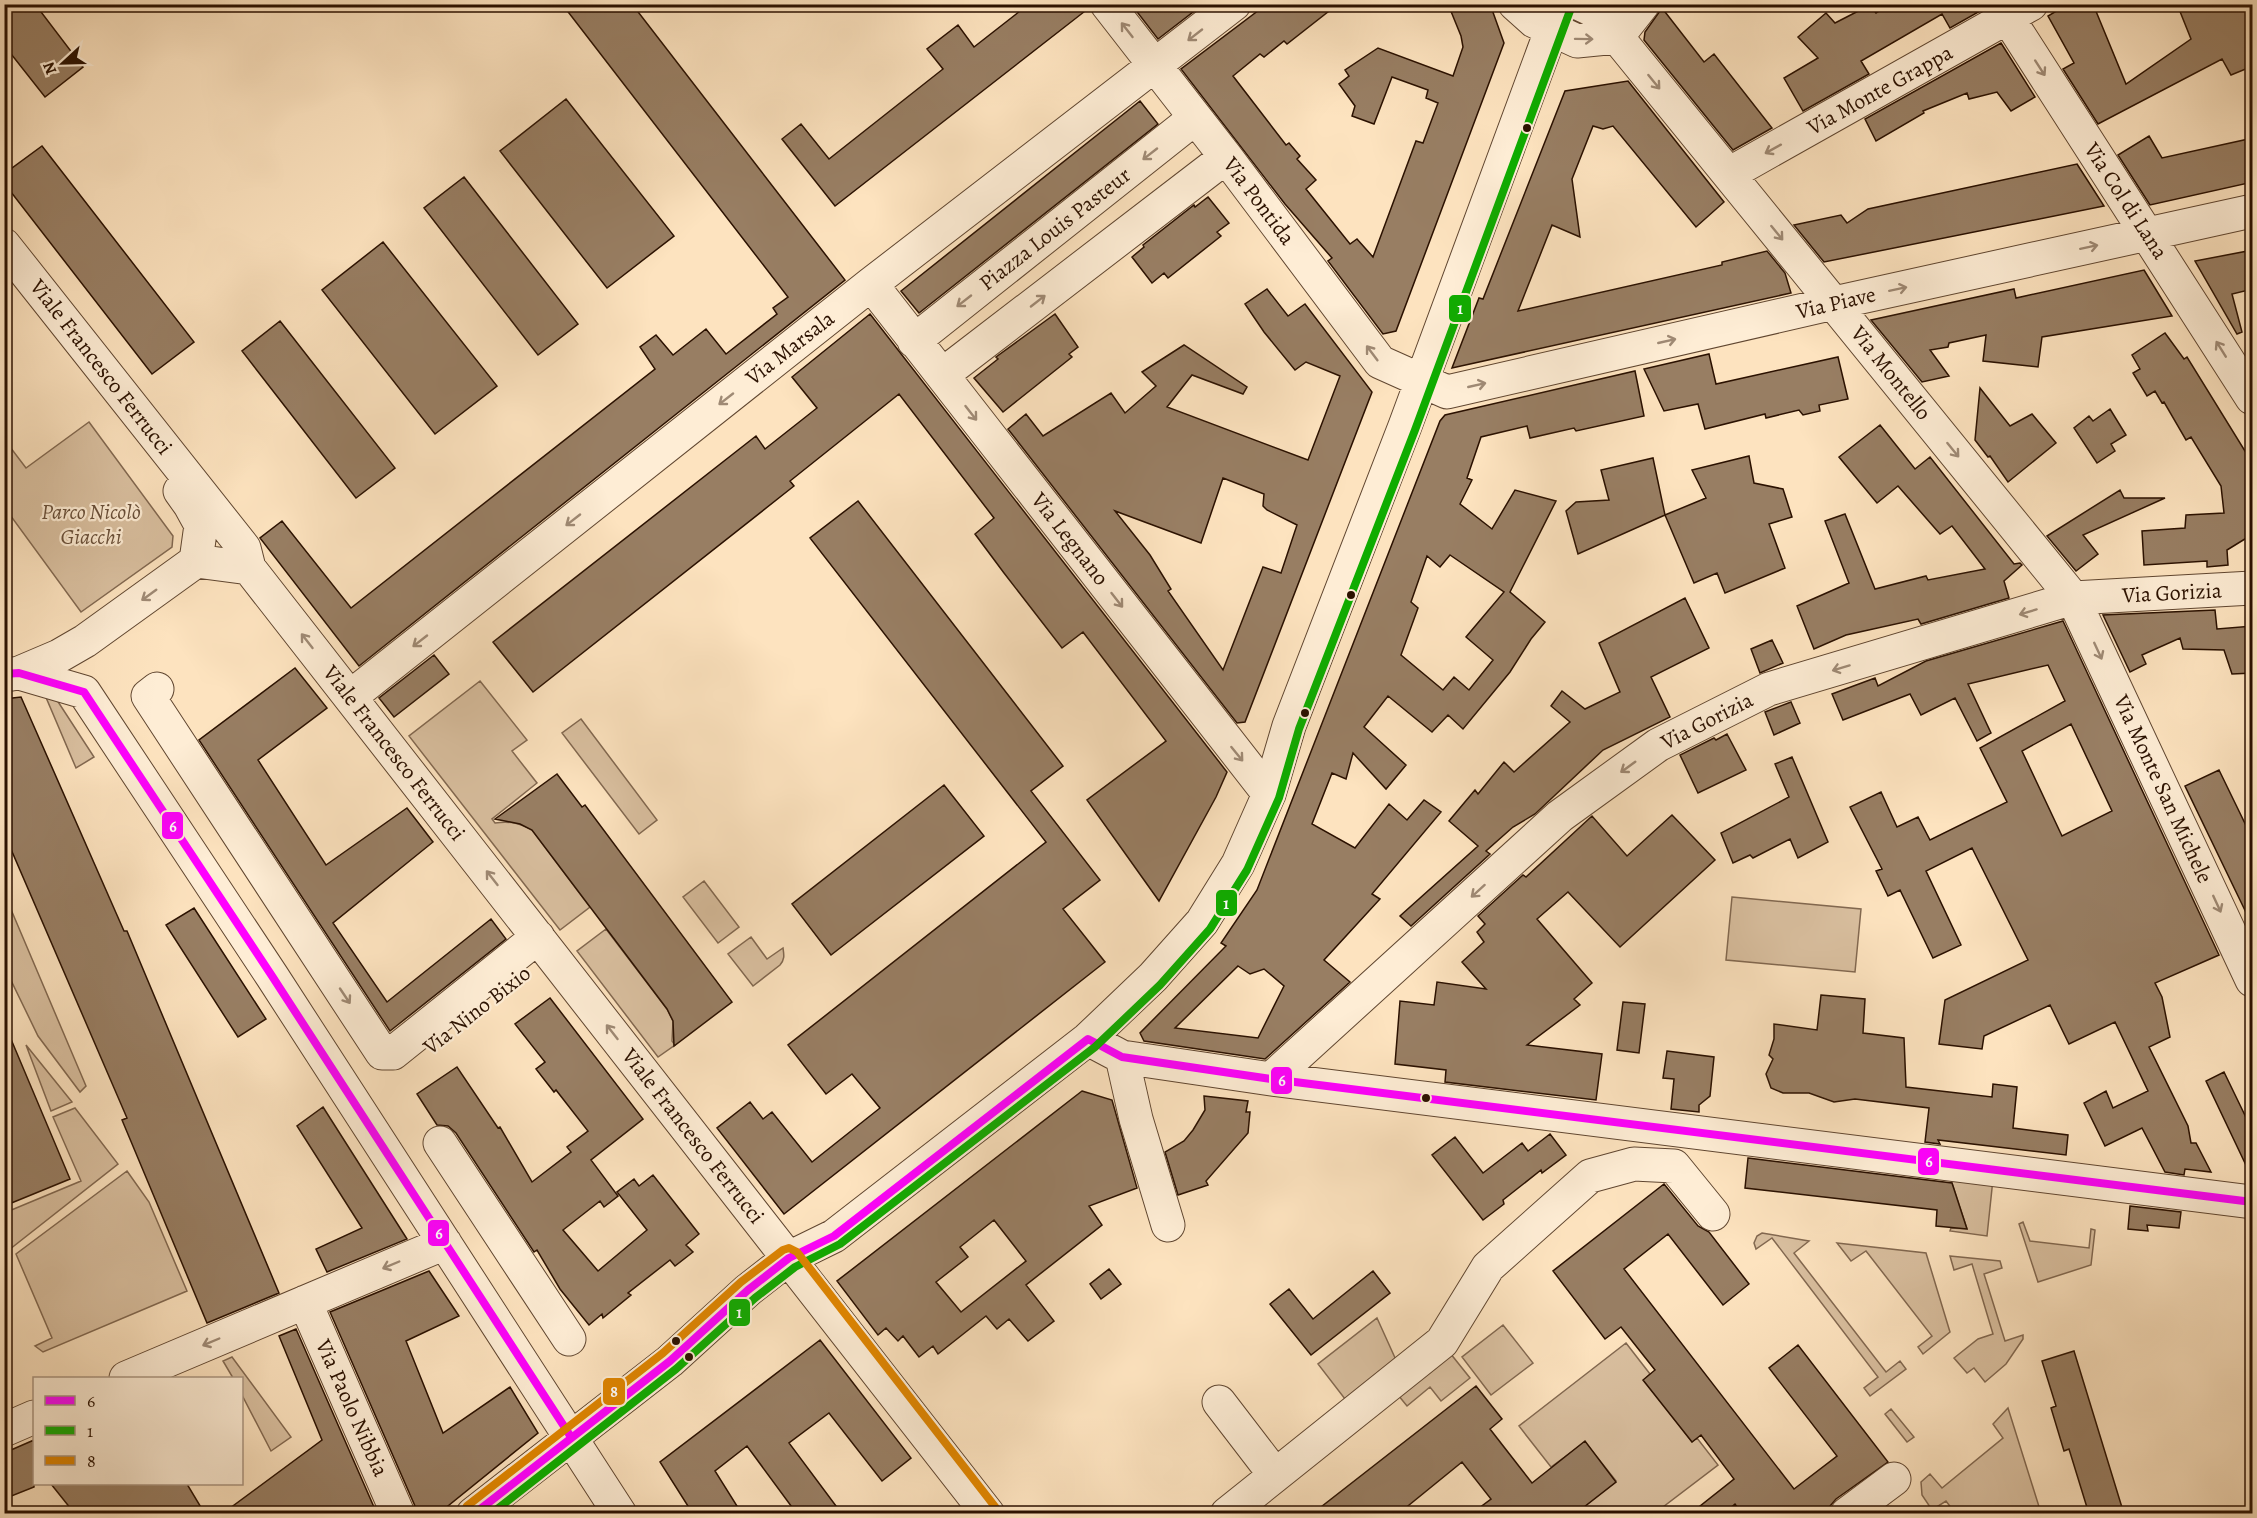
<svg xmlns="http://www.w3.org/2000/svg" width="2257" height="1518" font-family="Alegreya,serif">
<rect width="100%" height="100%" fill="#fde3bf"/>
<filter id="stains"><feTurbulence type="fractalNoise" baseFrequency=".00333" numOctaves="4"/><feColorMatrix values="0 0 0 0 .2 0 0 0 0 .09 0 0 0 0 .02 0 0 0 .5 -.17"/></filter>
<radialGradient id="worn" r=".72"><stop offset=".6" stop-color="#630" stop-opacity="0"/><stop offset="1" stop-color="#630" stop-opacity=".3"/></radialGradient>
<path fill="#d9bf9f" stroke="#826850" stroke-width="1.5" d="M89,422L173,536L172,547L81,612L5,508L4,439L26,468Z
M480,681L527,740L512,751L537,783L492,819L495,823C510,821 519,823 532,830L590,907L560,930L409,736Z
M53,694L94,757L76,768L45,695Z
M581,719L657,820L639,834L562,733Z
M704,881L739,927L718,943L683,897Z
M4,893L86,1086L80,1092L38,1036L5,968Z
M1732,897L1861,909L1855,972L1726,960Z
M606,929L667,1009L673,1021L672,1041L675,1045L658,1057L577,951Z
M751,937L767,959L783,948C784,955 785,959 780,965L753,986L728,954Z
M26,1045L72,1102L51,1111Z
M75,1108L118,1164L5,1253V1203L9,1211L81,1181L53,1117Z
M127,1171L149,1202L187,1291L43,1352L35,1346L52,1338L16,1254Z
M1949,1174L1993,1179L1987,1236L1950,1231L1951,1228L1967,1229Z
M2023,1222L2030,1241L2089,1248L2091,1229L2095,1230L2091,1265L2038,1282L2019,1224Z
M1762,1233L1809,1241L1794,1253L1886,1372L1900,1361L1906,1369L1870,1396L1864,1388L1878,1377L1772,1238L1756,1249L1754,1243L1757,1236Z
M1837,1243L1926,1253L1950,1332L1923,1354L1918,1347L1932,1336L1866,1251L1851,1261Z
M1950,1256L2000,1261L2002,1268L1984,1274L2005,1341L2023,1335V1339L2006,1364L1985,1382L1974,1368L1967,1373L1954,1358L1978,1339L1993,1334L1972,1264L1954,1270Z
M1377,1318L1396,1360L1345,1399L1318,1364Z
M1503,1325L1533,1363L1491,1395L1462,1357Z
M1626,1343L1650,1374L1644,1380L1692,1442L1697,1438L1718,1465L1655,1513H1580L1578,1511L1616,1481L1585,1442L1551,1467L1519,1426Z
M1446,1348L1470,1378L1441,1401L1430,1387L1407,1406L1394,1390Z
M232,1357L291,1437L271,1451L242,1395V1378H233L223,1361Z
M2008,1408L2041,1513H1955L1946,1501L1932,1510L1922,1495L1921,1482L1930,1474L1942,1488L2003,1438L1993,1424Z
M1891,1409L1914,1437L1907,1442L1885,1414Z"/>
<path fill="#987e63" stroke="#2b1100" stroke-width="1.5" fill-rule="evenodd" d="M4,4H35L83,67L45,97L4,45Z
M562,4H632L845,280L359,666L260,538L282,521L351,608L655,369L640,347L656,335L673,355L706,329L726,354L777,314L773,308L788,297Z
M1029,4H1089V8L835,206L782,139L801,124L829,159L943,69L927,49L958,25L974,47Z
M1131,4H1187L1193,12L1158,39Z
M1267,4H1338L1287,44L1284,41L1264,57L1260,54L1233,76L1286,145L1289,143L1300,156L1297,159L1316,180L1306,189L1350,244L1357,239L1373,257L1416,141L1423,143L1438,103L1426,98L1428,90L1392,77L1374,124L1352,116L1355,106L1339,84L1349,76L1345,70L1378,48L1453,76L1463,47L1461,36L1448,4H1490L1504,43L1396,331L1383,334L1328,261L1332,258L1285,204L1181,69Z
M1890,4H1980L1982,10L1950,28L1942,14L1861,61L1869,74L1803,111L1784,78L1818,58L1798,37L1826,13L1835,23L1870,5L1876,13Z
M2068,4H2093L2126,84L2191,39L2177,4H2253V66L2231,75L2222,59L2098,124L2063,69L2074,63L2048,16Z
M1662,8L1704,62L1714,54L1772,128L1733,150L1644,40L1645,32Z
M2001,43L2035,97L2011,111L1997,92L1969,99L1967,93L1923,111L1924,113L1876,141L1865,119Z
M1628,81L1724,202L1696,227L1613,126L1603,129L1593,126L1572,179L1580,237L1552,225L1518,311L1722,265V262L1767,251L1785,273L1791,293L1452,368L1479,298L1483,299L1565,91Z
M566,99L674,236L607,288L500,151Z
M1140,101L1158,124L919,313L901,291Z
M2149,136L2162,158L2253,138V182L2150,205L2118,155Z
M42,146L194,342L152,374L4,183V174Z
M2077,164L2104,206L1824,262L1794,225L1841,215L1847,223L1868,209Z
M464,177L578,324L538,355L424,208Z
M1208,197L1229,223L1217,232L1221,236L1168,278L1164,273L1152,283L1132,257L1144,247L1143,245L1194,205L1195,207Z
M383,242L497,386L435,434L322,290Z
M2253,250V289L2232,294L2242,332L2237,334L2195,261Z
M2144,270L2172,316L2042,337L2038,367L1983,361L1986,335L1949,343L1948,347L1930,350L1949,376L1922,382L1871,320L2014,289L2016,298Z
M1267,289L1288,316L1305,304L1372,392L1245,722L1237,723L1008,429L1026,414L1043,436L1111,393L1125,413L1156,386L1142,372L1184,345L1247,387L1243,394L1192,375L1167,407L1308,460L1340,376L1306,362L1295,370L1264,332L1245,304ZM1223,478L1264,494L1263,506L1267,510L1297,525L1281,573L1263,567L1223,670L1168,591L1171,589L1150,555L1115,511L1201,543Z
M870,314L1227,772L1216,797L1159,901L1087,800L1166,741L1083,632L1062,648L1004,573L975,534L994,518L899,394L790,481L794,486L533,692L493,642L756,436L765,449L817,408L792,377Z
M1055,314L1078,347L1069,354L1072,357L1003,412L974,378L998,359L996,357Z
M280,321L395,468L356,498L242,351Z
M2165,333L2184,359L2187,357L2253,464V534L2227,550L2228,565L2207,567V561L2144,565L2142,531L2185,528L2186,515L2224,513L2221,486L2191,437L2186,440L2164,402L2162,403L2155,391L2147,396L2133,373L2140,369L2132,355Z
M1709,354L1716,384L1838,357L1848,399L1819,405L1820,411L1803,415L1799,410L1766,418L1765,414L1705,429L1698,404L1664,411L1644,369Z
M1635,371L1644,416L1576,431L1574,428L1530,438L1527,426L1481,437L1467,478L1472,480L1460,504L1492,529L1515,490L1556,501L1510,592L1545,622L1531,639L1510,672L1463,729L1448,715L1432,732L1388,696L1364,727L1406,765L1386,789L1353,753L1346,779L1332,773L1312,824L1355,848L1389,804L1407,820L1424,800L1441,812L1372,894L1380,899L1324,960L1350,982L1265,1059L1144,1041L1140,1033L1226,946L1221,943L1257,890L1440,421L1445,415ZM1450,555L1504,592L1466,637L1493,660L1469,690L1454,677L1443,690L1401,655L1418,608L1411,602L1427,556L1440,567ZM1238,966L1250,974L1264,969L1284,986L1258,1038L1175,1028Z
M1980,388L2010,426L2032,414L2056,443L2008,482L1990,456L1988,457L1975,440Z
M2110,409L2126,435L2111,444L2115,451L2097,463L2074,428L2089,416L2093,421Z
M1880,425L1915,469L1930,457L2014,564L2020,563L2022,565L2004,581L2009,598L1921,624L1918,619L1846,635L1814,649L1797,606L1849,583L1825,521L1845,514L1875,589L1926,576L1928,580L1985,569L1952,526L1940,534L1898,486L1877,503L1839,457Z
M1749,456L1754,483L1783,489L1792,517L1769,524L1785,568L1725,593L1717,573L1694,583L1665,515L1706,498L1692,470Z
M1653,458L1665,515L1578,554L1566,511L1576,502L1609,500L1601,470Z
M2120,490L2124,498H2165L2083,535L2098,554L2076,571L2047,536Z
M858,501L1063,766L1031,791L1100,880L1063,909L1105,962L784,1214L717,1128L750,1102L763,1119L772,1112L812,1162L880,1108L852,1074L826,1094L788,1045L1046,842L810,538Z
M1685,598L1709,648L1651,677L1670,717L1603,750L1535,814L1513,827L1486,851L1490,854L1411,926L1400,916L1478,846L1449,821L1475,790L1478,794L1504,762L1514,772L1570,722L1551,706L1562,691L1585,709L1620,692L1599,643Z
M2215,610L2217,629L2253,626V673L2232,674L2224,650L2183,649L2180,638L2142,655L2146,664L2130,672L2103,615Z
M2063,621L2219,955L2155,983L2162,997L2170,1037L2149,1047L2188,1126L2191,1143H2196L2211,1172L2185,1169L2184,1175L2165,1172L2142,1128L2105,1146L2084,1103L2106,1091L2113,1108L2148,1091L2115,1022L2069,1044L2050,1005L1984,1036L1982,1049L1939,1044L1945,1000L2028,960L1972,848L1926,871L1961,945L1933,958L1900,890L1888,896L1876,871L1882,869L1850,807L1881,792L1897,827L1918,817L1930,840L2007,802L1980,748L2065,701L2048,665L1968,684L1991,733L1977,741L1955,698L1921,715L1910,694L1843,720L1832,694L1875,678L1878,686L1926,661ZM2071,724L2112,811L2062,836L2022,751Z
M1772,640L1783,663L1760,673L1751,649Z
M434,655L449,674L394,717L379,698Z
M295,668L327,708L258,760L326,865L407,808L433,842L333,923L387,1002L491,919L506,939L390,1031L199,740Z
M21,697L124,931H127L279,1293L207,1323L122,1120L127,1118L4,833V699Z
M1791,702L1800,723L1774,735L1765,712Z
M1727,734L1746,770L1698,793L1680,755L1714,738L1716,740Z
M1792,757L1828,842L1798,858L1790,839L1753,858L1750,855L1733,863L1721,833L1789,797L1775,764Z
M2219,770L2253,840V927L2185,786Z
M557,774L582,807L585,805L732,1002L674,1046L673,1021L667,1009L532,830L520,824L495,819Z
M944,785L984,836L831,955L792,904Z
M1672,815L1715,860L1620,947L1568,892L1537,919L1592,983L1574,999L1580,1005L1527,1045L1602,1054L1596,1100L1445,1082L1446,1070L1395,1064L1400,1001L1434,1005L1437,982L1486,989L1462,962L1484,942L1477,932L1485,924L1478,916L1523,875L1526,877L1592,816L1627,856Z
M194,908L266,1019L238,1037L166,925Z
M1821,995L1865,999L1863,1033L1904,1038L1906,1087L1992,1097L1993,1084L2017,1087L2013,1128L2068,1135L2066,1155L1938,1140L1940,1144L1925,1142L1929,1108L1855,1099L1834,1102L1809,1093H1783L1771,1088L1766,1074L1773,1059L1769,1055L1774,1039V1024L1817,1030Z
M550,998L643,1119L591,1160L618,1196L604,1207L600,1201L563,1230L598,1271L647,1230L617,1192L634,1179L639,1186L653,1175L699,1234L686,1245L693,1252L675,1266L670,1260L628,1293L631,1295L603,1318L602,1314L589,1325L560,1289L537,1250L534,1252L456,1133L448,1126L437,1125L417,1094L457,1067L498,1128L500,1127L532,1182L571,1152L567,1147L588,1131L556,1090L554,1092L536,1069L545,1062L515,1024Z
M1623,1002L1645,1004L1639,1053L1617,1050Z
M5,1025L70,1179L9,1204L4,1194Z
M1667,1051L1714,1057L1710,1096L1699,1105V1112L1671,1109L1674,1079L1663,1078Z
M2224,1072L2253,1132V1180L2206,1081Z
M1082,1091L1112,1100L1137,1188L1089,1206L1102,1225L1026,1285L1054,1321L1028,1341L1009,1319L997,1329L986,1316L938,1354L933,1346L919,1357L903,1336L898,1341L886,1328L878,1335L837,1281ZM994,1220L1026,1261L961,1312L936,1282L968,1257L960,1247Z
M1204,1096L1248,1101L1246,1112H1250L1248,1133L1206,1181L1208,1185L1178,1195L1165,1152L1184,1141L1193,1130L1205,1110Z
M323,1107L407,1239L327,1272L316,1249L362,1228L297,1126Z
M1550,1134L1566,1155L1542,1173L1541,1170L1503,1200L1504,1204L1483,1220L1432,1155L1455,1137L1483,1173L1522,1143L1528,1151Z
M1748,1158L1952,1183L1967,1229L1936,1226L1937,1210L1745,1188Z
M1664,1184L1698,1226L1709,1232L1749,1284L1723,1305L1668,1234L1624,1269L1794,1489L1837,1456L1769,1368L1798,1345L1888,1462L1836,1499L1830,1506L1829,1514H1742L1735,1504L1723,1514H1690L1734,1479L1701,1435L1692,1442L1643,1380L1655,1370L1621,1327L1605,1339L1553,1271Z
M2130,1206L2181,1212L2179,1228L2147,1225L2148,1231L2128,1229Z
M1109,1269L1121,1284L1101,1299L1090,1284Z
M429,1271L459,1316L406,1341L443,1433L510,1387L538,1433L438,1514H416L415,1506L330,1312Z
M1373,1271L1390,1293L1311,1355L1270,1304L1289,1289L1313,1319Z
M296,1329L377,1514H222L322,1440L279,1336Z
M820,1340L911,1458L882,1481L829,1413L789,1443L842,1514H797L747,1446L715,1471L742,1514H693L660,1462Z
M2074,1351L2124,1514H2089L2069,1449L2064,1451L2051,1408L2056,1406L2042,1361Z
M1476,1386L1502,1419L1490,1429L1532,1483L1585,1441L1616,1482L1575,1514H1471L1491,1499L1462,1462L1398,1514H1312Z
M34,1440V1487L4,1499V1453Z
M51,1484H187L205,1514H75Z"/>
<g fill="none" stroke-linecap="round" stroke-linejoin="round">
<g stroke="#604630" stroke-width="35">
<path id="minor" d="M1107,4L1226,157L1380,362L1447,392L1834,303L2252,211
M1515,4L1534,21L1577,41L1617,37
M1580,4L1608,17L1617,37L2073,598L2252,980
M1999,4L2252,398
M1617,37L1643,4
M1729,174L2031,4
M4,245L244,548L249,568L988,1514
M871,284L1269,794
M914,341L1195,118
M942,375L1226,157
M180,491L190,505L201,525L196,561
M19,673L84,692L272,976L620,1514
M12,674L19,673L59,656L85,641L196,561L249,568
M157,689L148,696L382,1053H393L538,937
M350,697L871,284L1234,4
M1088,1039L1122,1057L1271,1079L2252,1202
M1122,1057L1136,1119L1168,1225
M1271,1079L1560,816L1658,745L1769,689L2073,598L2252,588
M440,1143L569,1339
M305,1302L398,1514
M126,1378L445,1243
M1219,1402L1275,1475
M4,1430L34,1417
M473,1514L670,1361L748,1290L789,1258L834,1236L1088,1039L1153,977L1202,922L1238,864L1269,794L1289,726L1405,426L1561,4
M1227,1514L1442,1342L1488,1267L1590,1176L1634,1164L1674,1166L1713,1214
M1847,1514L1894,1479"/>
</g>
<use href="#minor" stroke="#feedd5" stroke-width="33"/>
<g stroke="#feedd5" stroke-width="12">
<path id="bus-1" d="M4,674L19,673L84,692L272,976L571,1437
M474,1514L670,1361L748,1290L789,1258L834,1236L1088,1039L1122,1057L1271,1079L2252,1202"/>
</g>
<g stroke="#feedd5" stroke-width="12">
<path id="bus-2" d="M491,1514L676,1369L755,1298L795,1267L840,1244L1095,1047L1160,985L1210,929L1247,870L1279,798L1299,729L1415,430L1571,8"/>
</g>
<g stroke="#feedd5" stroke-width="12">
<path id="bus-3" d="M467,1506L663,1353L741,1282L783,1250L789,1248L797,1252L996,1508"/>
</g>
<use href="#bus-1" stroke="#f0f" stroke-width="8"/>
<use href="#bus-2" stroke="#0fac00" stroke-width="8"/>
<use href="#bus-3" stroke="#df8500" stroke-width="8"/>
</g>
<defs><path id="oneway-shaft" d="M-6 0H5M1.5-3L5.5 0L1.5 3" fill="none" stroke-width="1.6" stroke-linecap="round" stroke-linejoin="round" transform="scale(1.5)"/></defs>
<g stroke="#9f8a75">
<use href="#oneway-shaft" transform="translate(1127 30) rotate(-128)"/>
<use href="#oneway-shaft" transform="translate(1195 35) rotate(142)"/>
<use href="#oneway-shaft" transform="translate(1584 39) rotate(1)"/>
<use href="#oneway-shaft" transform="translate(2040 68) rotate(57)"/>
<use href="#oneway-shaft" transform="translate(1654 82) rotate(51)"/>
<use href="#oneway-shaft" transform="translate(1773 149) rotate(151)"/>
<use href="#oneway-shaft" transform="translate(1150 154) rotate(142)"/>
<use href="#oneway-shaft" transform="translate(1777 233) rotate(51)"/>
<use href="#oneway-shaft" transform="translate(2089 247) rotate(-12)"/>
<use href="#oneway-shaft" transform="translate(1898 289) rotate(-12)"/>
<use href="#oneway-shaft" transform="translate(964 301) rotate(142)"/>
<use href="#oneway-shaft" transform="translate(1038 301) rotate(-38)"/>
<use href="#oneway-shaft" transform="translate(1667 341) rotate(-13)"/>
<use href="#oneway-shaft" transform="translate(2221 349) rotate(-122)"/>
<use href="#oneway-shaft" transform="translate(1372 353) rotate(-127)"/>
<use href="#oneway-shaft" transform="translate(1477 385) rotate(-13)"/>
<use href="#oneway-shaft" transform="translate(726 399) rotate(142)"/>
<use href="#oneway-shaft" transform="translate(971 413) rotate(52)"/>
<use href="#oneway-shaft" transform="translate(1953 450) rotate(51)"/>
<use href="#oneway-shaft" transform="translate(573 520) rotate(142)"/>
<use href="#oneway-shaft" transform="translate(149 595) rotate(144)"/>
<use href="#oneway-shaft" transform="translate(1117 600) rotate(52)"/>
<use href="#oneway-shaft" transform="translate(2028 612) rotate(163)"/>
<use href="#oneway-shaft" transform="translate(307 641) rotate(-128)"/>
<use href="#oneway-shaft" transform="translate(420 641) rotate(142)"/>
<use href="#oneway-shaft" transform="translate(2098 651) rotate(65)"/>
<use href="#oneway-shaft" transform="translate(1841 668) rotate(163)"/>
<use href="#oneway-shaft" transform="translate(1237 754) rotate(51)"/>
<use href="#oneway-shaft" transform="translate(1628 767) rotate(144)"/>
<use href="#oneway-shaft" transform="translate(492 878) rotate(-128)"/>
<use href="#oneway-shaft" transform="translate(1478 891) rotate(138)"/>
<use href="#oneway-shaft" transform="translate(2217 904) rotate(65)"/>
<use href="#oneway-shaft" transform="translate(345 996) rotate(56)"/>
<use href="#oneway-shaft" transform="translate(612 1032) rotate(-128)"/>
<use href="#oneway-shaft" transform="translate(391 1265) rotate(157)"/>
<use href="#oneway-shaft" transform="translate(211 1342) rotate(157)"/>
</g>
<g fill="#2b1100" stroke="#feedd5" stroke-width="2">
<circle cx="1527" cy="128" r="5"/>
<circle cx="1351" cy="595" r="5"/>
<circle cx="1305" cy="713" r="5"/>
<circle cx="1426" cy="1098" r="5"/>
<circle cx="676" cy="1341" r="5"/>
<circle cx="689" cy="1357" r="5"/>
</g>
<g text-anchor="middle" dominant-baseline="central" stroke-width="4.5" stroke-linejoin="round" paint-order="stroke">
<g font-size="22" fill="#2b1100" stroke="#feedd5">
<text transform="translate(1880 90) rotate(-29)">Via Monte Grappa</text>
<text transform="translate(1259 201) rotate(53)">Via Pontida</text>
<text transform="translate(2126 201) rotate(57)">Via Col di Lana</text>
<text transform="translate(1055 229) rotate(-38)">Piazza Louis Pasteur</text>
<text transform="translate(1836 303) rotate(-13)">Via Piave</text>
<text transform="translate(790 348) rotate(-38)">Via Marsala</text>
<text transform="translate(101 367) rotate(52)">Viale Francesco Ferrucci</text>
<text transform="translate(1891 373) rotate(51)">Via Montello</text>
<text transform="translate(1070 539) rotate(52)">Via Legnano</text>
<text transform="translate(2172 593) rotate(-3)">Via Gorizia</text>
<text transform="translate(1707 721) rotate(-27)">Via Gorizia</text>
<text transform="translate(394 753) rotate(52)">Viale Francesco Ferrucci</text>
<text transform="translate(2163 789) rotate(65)">Via Monte San Michele</text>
<text transform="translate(477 1010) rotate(-38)">Via Nino Bixio</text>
<text transform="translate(693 1136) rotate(52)">Viale Francesco Ferrucci</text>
<text transform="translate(352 1408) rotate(66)">Via Paolo Nibbia</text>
</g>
<g font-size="22" font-style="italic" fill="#684e38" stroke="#feedd5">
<text x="91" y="512">Parco Nicolò<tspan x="91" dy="25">Giacchi</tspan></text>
</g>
</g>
<g stroke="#feedd5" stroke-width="2">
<rect x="1448" y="294" width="24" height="29" rx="6" fill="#0fac00"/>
<rect x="161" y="811" width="23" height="29" rx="6" fill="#f0f"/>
<rect x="1215" y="889" width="23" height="28" rx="6" fill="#0fac00"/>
<rect x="1270" y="1066" width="23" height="29" rx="6" fill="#f0f"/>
<rect x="1917" y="1147" width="23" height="29" rx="6" fill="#f0f"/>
<rect x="427" y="1219" width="23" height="28" rx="6" fill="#f0f"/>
<rect x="728" y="1298" width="23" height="29" rx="6" fill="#0fac00"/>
<rect x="602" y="1377" width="24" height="29" rx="6" fill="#df8500"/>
</g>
<g font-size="16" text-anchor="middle" font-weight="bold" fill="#fff">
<text x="1460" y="314">1</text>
<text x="173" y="832">6</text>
<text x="1226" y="909">1</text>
<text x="1282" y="1086">6</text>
<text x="1929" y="1167">6</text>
<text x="439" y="1239">6</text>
<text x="739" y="1318">1</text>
<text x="614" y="1397">8</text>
</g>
<rect width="2257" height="1518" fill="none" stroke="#fde3bf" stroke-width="24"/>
<rect x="6" y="6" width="2245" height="1506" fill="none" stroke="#2b1100" stroke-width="3"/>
<rect x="12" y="12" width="2233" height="1494" fill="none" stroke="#2b1100" stroke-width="1.5"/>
<rect x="33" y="1377" width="210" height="108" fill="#feedd5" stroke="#aa9580" stroke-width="1.5"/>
<rect x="45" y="1396" width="30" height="9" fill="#ff00ff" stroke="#aa9580" stroke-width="1.5"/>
<text x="87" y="1407" font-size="18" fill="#2b1100">6</text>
<rect x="45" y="1426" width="30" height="9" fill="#0fac00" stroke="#aa9580" stroke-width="1.5"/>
<text x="87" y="1437" font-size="18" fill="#2b1100">1</text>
<rect x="45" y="1456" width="30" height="9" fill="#df8500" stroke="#aa9580" stroke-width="1.5"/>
<text x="87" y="1467" font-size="18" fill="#2b1100">8</text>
<g transform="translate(63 63) rotate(248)" stroke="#feedd5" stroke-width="4.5" paint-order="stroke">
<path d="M0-4.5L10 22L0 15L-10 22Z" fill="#2b1100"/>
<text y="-9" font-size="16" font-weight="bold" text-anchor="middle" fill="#2b1100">N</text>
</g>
<rect width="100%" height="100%" filter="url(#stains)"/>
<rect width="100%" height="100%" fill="url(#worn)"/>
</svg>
